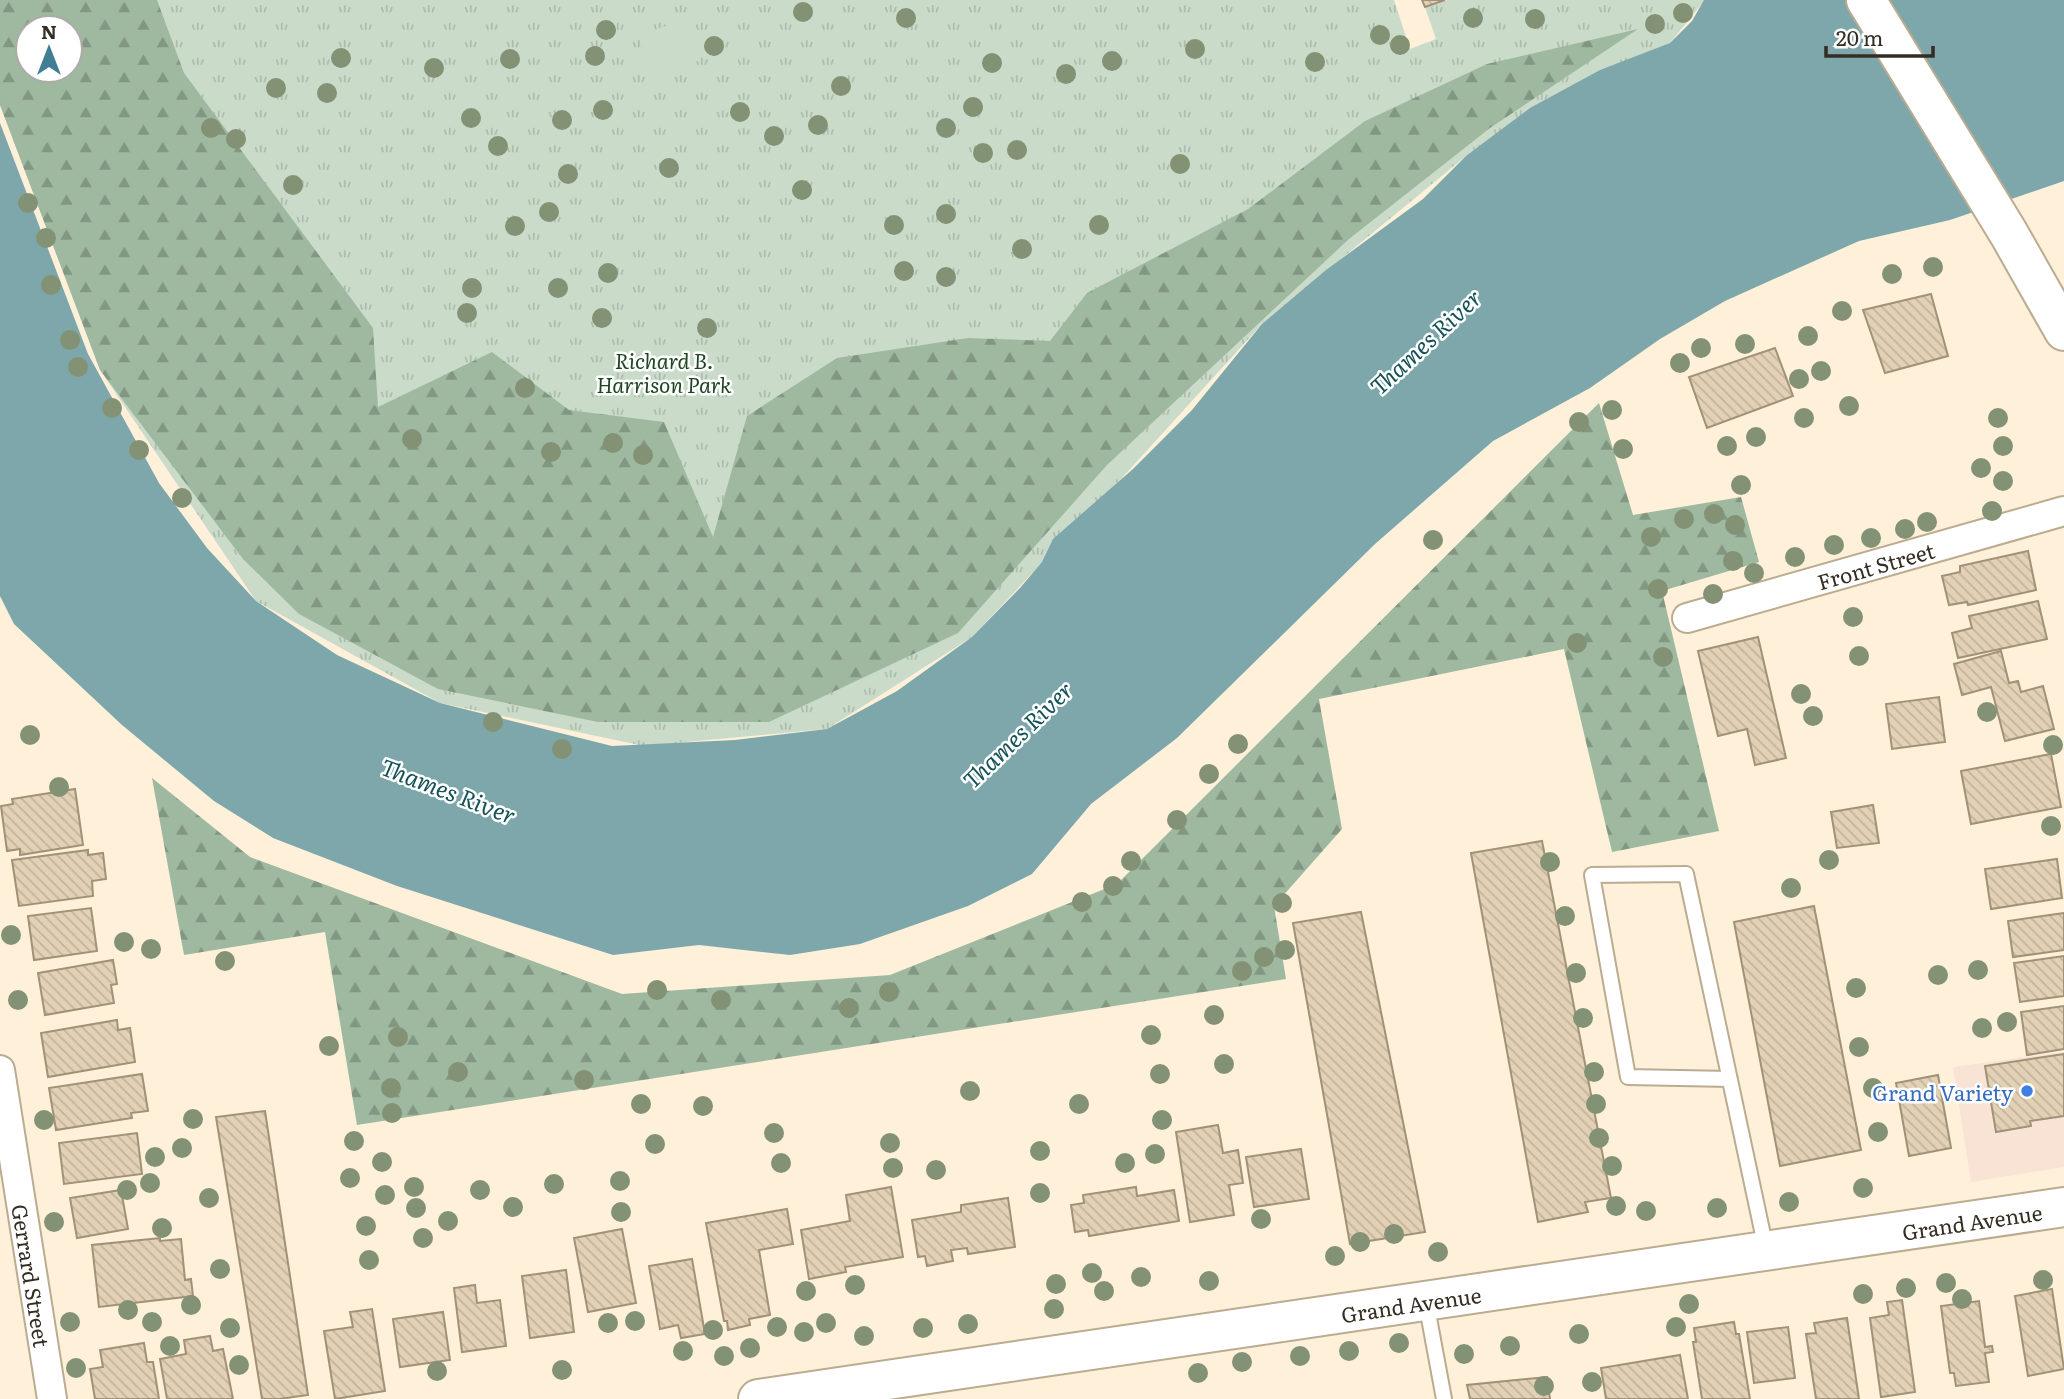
<svg xmlns="http://www.w3.org/2000/svg" width="2064" height="1399" font-family="Literata,serif">
<defs>
<pattern id="grass-tufts" width="24" height="20" patternUnits="userSpaceOnUse" patternTransform="scale(1.75)"><rect width="24" height="20" fill="#cadbca"/><path d="M3 7l-1-3M5 7V3M7 7l1-3M15 17l-1-3M17 17v-4M19 17l1-3" fill="none" stroke="#aebcad"/></pattern>
<pattern id="forest-firs" width="22" height="20" patternUnits="userSpaceOnUse" patternTransform="scale(1.75)"><rect width="22" height="20" fill="#9fb9a0"/><path d="M5 1l3.5 6h-7zM16 11l3.5 6h-7z" fill="#829782"/></pattern>
<pattern id="building-back-hatch" width="6" height="6" patternUnits="userSpaceOnUse" patternTransform="scale(1.75)"><rect width="6" height="6" fill="#e2d1b5"/><path d="M-1 5l2 2M0 0l6 6M5-1l2 2" fill="none" stroke="#c2b49b"/></pattern>
</defs>
<rect width="100%" height="100%" fill="#fef0d9"/>
<path fill="#f8e3d5" d="M2064,1052V1167L1971,1182L1953,1067Z"/>
<path fill="url(#grass-tufts)" fill-rule="evenodd" d="M0,0H1394L1410,49L1436,39L1425,7L1448,0H1705L1670,43L1466,156L1262,324L1120,480L972,637L827,729L644,746L440,703L256,601L100,370L0,105ZM28,28H70V70H28Z"/>
<path fill="url(#forest-firs)" fill-rule="evenodd" d="M0,0H157L184,73L373,328L378,407L492,352L569,410L664,422L713,537L747,416L837,358L968,338L1050,341L1087,293L1248,209L1365,121L1487,64L1638,29L1490,128L1349,239L1107,465L958,633L769,722H598L438,689L299,614L243,559L100,370L0,105ZM70,28V70H28V28Z
M1599,403L1633,515L1741,497L1759,562L1662,591L1719,831L1612,852L1564,649L1319,699L1342,829L1274,906L1286,979L357,1125L325,932L184,955L152,778L250,857L622,994L890,975L1117,884Z"/>
<path fill="#cadbca" d="M687,19L701,60L652,76L638,35Z"/>
<path fill="#7da7aa" d="M1704,0H2064V181L1950,220L1859,241L1725,301L1660,339L1590,388L1493,441L1375,544L1177,738L1091,804L1032,874L968,906L860,944L790,955L699,945L613,955L397,886L273,838L214,801L122,725L14,624L0,596V123L88,354L159,483L207,548L256,601L337,655L440,703L612,746L735,740L827,729L897,691L972,637L1020,588L1042,562L1053,539L1133,469L1192,410L1262,324L1326,270L1423,199L1466,156L1530,108L1600,70L1670,43L1692,21Z"/>
<path fill="url(#building-back-hatch)" stroke="#a19176" stroke-width="2" d="M1422,0H1445L1425,7Z
M1931,294L1948,356L1885,373L1863,310Z
M1775,348L1793,396L1707,428L1689,377Z
M2028,551L2036,590L1968,605L1967,602L1949,605L1942,576L1960,572V566Z
M2038,601L2047,639L1958,658L1952,633L1972,628L1969,616Z
M1758,637L1786,758L1755,765L1747,729L1718,736L1698,651Z
M2001,651L2009,683L2018,681L2021,692L2043,686L2054,729L2005,741L1991,687L1962,695L1954,664Z
M1939,697L1945,742L1892,749L1886,704Z
M2051,754L2061,807L1971,824L1961,771Z
M75,789L83,845L20,855V849L7,851L1,806L13,804L12,799Z
M1873,805L1879,843L1837,848L1831,812Z
M1542,841L1611,1198L1585,1202L1588,1212L1538,1222L1471,853Z
M88,850V855L103,853L106,879L92,881L93,896L19,906L12,860Z
M2057,859L2062,898L1991,909L1985,869Z
M1814,906L1861,1150L1780,1166L1734,922Z
M91,908L97,951L34,960L28,916Z
M1361,912L1425,1232L1350,1244L1293,923Z
M2064,913V950L2013,957L2008,921Z
M2064,956V996L2020,1002L2014,963Z
M113,960L117,984L111,985L114,1003L45,1015L38,973Z
M2064,1006V1049L2027,1055L2021,1012Z
M117,1020L118,1030L130,1028L135,1062L48,1077L41,1033Z
M2064,1054V1116L2030,1121L2031,1126L1996,1132L1985,1066Z
M142,1074L148,1111L131,1113L132,1118L56,1130L49,1088Z
M1938,1075L1951,1148L1909,1156L1896,1083Z
M265,1111L308,1395L279,1399H262L216,1117Z
M1218,1125L1223,1153L1238,1150L1243,1183L1229,1185L1234,1215L1190,1222L1176,1132Z
M137,1133L142,1174L64,1184L59,1143Z
M1301,1149L1309,1199L1254,1207L1246,1157Z
M891,1187L903,1257L845,1267L846,1272L809,1279L801,1230L850,1221L846,1195Z
M1136,1187L1137,1196L1174,1190L1179,1221L1089,1236L1088,1230L1075,1232L1071,1205L1084,1203L1083,1195Z
M121,1190L128,1229L77,1238L70,1198Z
M1008,1198L1015,1247L968,1254L967,1248L951,1250L953,1261L927,1266L925,1256L918,1257L912,1220L961,1212V1205Z
M787,1209L793,1244L759,1250L770,1315L749,1319L750,1325L728,1330L727,1321H724L706,1223Z
M622,1229L636,1303L588,1312L574,1238Z
M160,1238V1241L181,1239L185,1280L191,1279L193,1296L99,1307L92,1245Z
M692,1259L705,1334L681,1338L678,1325L660,1329L649,1266Z
M566,1270L574,1332L530,1338L522,1276Z
M475,1285L477,1303L500,1300L506,1346L462,1352L454,1288Z
M2052,1289L2064,1369L2028,1376L2015,1296Z
M1902,1300L1915,1392L1881,1397L1870,1318L1889,1315L1887,1302Z
M1979,1301L1985,1347L1992,1346L1993,1352L1985,1353L1989,1382L1956,1386L1954,1373H1950L1941,1306Z
M372,1309L385,1391L335,1399L324,1331L353,1327L350,1312Z
M443,1312L450,1360L400,1367L393,1319Z
M1847,1318L1859,1399H1816L1806,1334L1816,1333L1814,1323Z
M1734,1322L1736,1334H1739L1750,1399H1702L1693,1342H1696L1694,1328Z
M1788,1327L1795,1378L1754,1383L1747,1332Z
M210,1336L213,1351L223,1349L233,1399H167L160,1359L186,1354L184,1340Z
M144,1343L147,1362H153L159,1399H95L90,1369L103,1367L100,1350Z
M1680,1355L1688,1399H1606L1601,1368Z
M1547,1377L1550,1399H1470L1467,1385Z"/>
<g fill="none" stroke-linecap="round" stroke-linejoin="round">
<g stroke="#bbab90" stroke-width="18">
<path id="lane" d="M1730,1079L1628,1077L1592,875L1686,874L1766,1249
M1426,1302L1444,1399"/>
</g>
<g stroke="#bbab90" stroke-width="32">
<g id="street">
<path id="s1" d="M1687,618L2064,511"/>
<path id="s2" d="M0,1070L52,1399"/>
</g>
</g>
<g stroke="#bbab90" stroke-width="42">
<g id="secondary">
<path d="M1866,0L2009,234L2064,331"/>
<path id="s3" d="M758,1399L2064,1207"/>
</g>
</g>
<use href="#lane" stroke="#fff" stroke-width="14"/>
<use href="#street" stroke="#fff" stroke-width="28"/>
<use href="#secondary" stroke="#fff" stroke-width="38"/>
</g>
<g fill="#839274">
<circle cx="803" cy="12" r="10"/>
<circle cx="1683" cy="13" r="10"/>
<circle cx="906" cy="18" r="10"/>
<circle cx="1473" cy="18" r="10"/>
<circle cx="1535" cy="19" r="10"/>
<circle cx="1655" cy="24" r="10"/>
<circle cx="606" cy="30" r="10"/>
<circle cx="1380" cy="35" r="10"/>
<circle cx="1400" cy="45" r="10"/>
<circle cx="714" cy="46" r="10"/>
<circle cx="1195" cy="49" r="10"/>
<circle cx="595" cy="56" r="10"/>
<circle cx="341" cy="58" r="10"/>
<circle cx="510" cy="59" r="10"/>
<circle cx="1112" cy="61" r="10"/>
<circle cx="1315" cy="62" r="10"/>
<circle cx="992" cy="63" r="10"/>
<circle cx="434" cy="68" r="10"/>
<circle cx="1066" cy="74" r="10"/>
<circle cx="841" cy="86" r="10"/>
<circle cx="276" cy="88" r="10"/>
<circle cx="327" cy="93" r="10"/>
<circle cx="973" cy="107" r="10"/>
<circle cx="603" cy="110" r="10"/>
<circle cx="740" cy="112" r="10"/>
<circle cx="471" cy="118" r="10"/>
<circle cx="562" cy="120" r="10"/>
<circle cx="818" cy="125" r="10"/>
<circle cx="211" cy="128" r="10"/>
<circle cx="946" cy="128" r="10"/>
<circle cx="774" cy="136" r="10"/>
<circle cx="236" cy="139" r="10"/>
<circle cx="498" cy="146" r="10"/>
<circle cx="1017" cy="150" r="10"/>
<circle cx="983" cy="153" r="10"/>
<circle cx="1180" cy="164" r="10"/>
<circle cx="669" cy="168" r="10"/>
<circle cx="568" cy="174" r="10"/>
<circle cx="293" cy="185" r="10"/>
<circle cx="802" cy="190" r="10"/>
<circle cx="28" cy="203" r="10"/>
<circle cx="549" cy="212" r="10"/>
<circle cx="946" cy="214" r="10"/>
<circle cx="894" cy="225" r="10"/>
<circle cx="1099" cy="225" r="10"/>
<circle cx="515" cy="226" r="10"/>
<circle cx="46" cy="238" r="10"/>
<circle cx="1022" cy="249" r="10"/>
<circle cx="1933" cy="267" r="10"/>
<circle cx="904" cy="271" r="10"/>
<circle cx="608" cy="273" r="10"/>
<circle cx="1892" cy="274" r="10"/>
<circle cx="946" cy="277" r="10"/>
<circle cx="51" cy="285" r="10"/>
<circle cx="472" cy="288" r="10"/>
<circle cx="558" cy="288" r="10"/>
<circle cx="1842" cy="311" r="10"/>
<circle cx="467" cy="313" r="10"/>
<circle cx="602" cy="318" r="10"/>
<circle cx="707" cy="328" r="10"/>
<circle cx="1808" cy="336" r="10"/>
<circle cx="70" cy="340" r="10"/>
<circle cx="1745" cy="344" r="10"/>
<circle cx="1701" cy="348" r="10"/>
<circle cx="1680" cy="363" r="10"/>
<circle cx="78" cy="367" r="10"/>
<circle cx="1821" cy="371" r="10"/>
<circle cx="1799" cy="379" r="10"/>
<circle cx="525" cy="388" r="10"/>
<circle cx="1849" cy="406" r="10"/>
<circle cx="112" cy="408" r="10"/>
<circle cx="1612" cy="410" r="10"/>
<circle cx="1804" cy="418" r="10"/>
<circle cx="1998" cy="418" r="10"/>
<circle cx="1579" cy="422" r="10"/>
<circle cx="1756" cy="437" r="10"/>
<circle cx="412" cy="439" r="10"/>
<circle cx="613" cy="443" r="10"/>
<circle cx="1727" cy="446" r="10"/>
<circle cx="2003" cy="446" r="10"/>
<circle cx="1623" cy="449" r="10"/>
<circle cx="139" cy="450" r="10"/>
<circle cx="551" cy="452" r="10"/>
<circle cx="643" cy="455" r="10"/>
<circle cx="1981" cy="468" r="10"/>
<circle cx="2003" cy="481" r="10"/>
<circle cx="1741" cy="485" r="10"/>
<circle cx="182" cy="498" r="10"/>
<circle cx="1992" cy="511" r="10"/>
<circle cx="1714" cy="514" r="10"/>
<circle cx="1684" cy="519" r="10"/>
<circle cx="1927" cy="522" r="10"/>
<circle cx="1735" cy="525" r="10"/>
<circle cx="1905" cy="529" r="10"/>
<circle cx="1651" cy="537" r="10"/>
<circle cx="1871" cy="538" r="10"/>
<circle cx="1433" cy="540" r="10"/>
<circle cx="1834" cy="545" r="10"/>
<circle cx="1795" cy="557" r="10"/>
<circle cx="1733" cy="561" r="10"/>
<circle cx="1754" cy="573" r="10"/>
<circle cx="1658" cy="589" r="10"/>
<circle cx="1713" cy="594" r="10"/>
<circle cx="1853" cy="617" r="10"/>
<circle cx="1577" cy="643" r="10"/>
<circle cx="1859" cy="656" r="10"/>
<circle cx="1663" cy="657" r="10"/>
<circle cx="1801" cy="694" r="10"/>
<circle cx="1987" cy="712" r="10"/>
<circle cx="1813" cy="716" r="10"/>
<circle cx="493" cy="722" r="10"/>
<circle cx="30" cy="735" r="10"/>
<circle cx="1238" cy="744" r="10"/>
<circle cx="2053" cy="745" r="10"/>
<circle cx="562" cy="749" r="10"/>
<circle cx="1209" cy="774" r="10"/>
<circle cx="59" cy="787" r="10"/>
<circle cx="1177" cy="820" r="10"/>
<circle cx="2051" cy="826" r="10"/>
<circle cx="1829" cy="860" r="10"/>
<circle cx="1131" cy="861" r="10"/>
<circle cx="1550" cy="862" r="10"/>
<circle cx="1113" cy="886" r="10"/>
<circle cx="1791" cy="888" r="10"/>
<circle cx="1082" cy="902" r="10"/>
<circle cx="1282" cy="903" r="10"/>
<circle cx="1565" cy="916" r="10"/>
<circle cx="11" cy="935" r="10"/>
<circle cx="124" cy="942" r="10"/>
<circle cx="151" cy="949" r="10"/>
<circle cx="1285" cy="950" r="10"/>
<circle cx="1264" cy="957" r="10"/>
<circle cx="225" cy="961" r="10"/>
<circle cx="1978" cy="970" r="10"/>
<circle cx="1242" cy="971" r="10"/>
<circle cx="1576" cy="973" r="10"/>
<circle cx="1938" cy="975" r="10"/>
<circle cx="1856" cy="988" r="10"/>
<circle cx="657" cy="990" r="10"/>
<circle cx="889" cy="992" r="10"/>
<circle cx="18" cy="1000" r="10"/>
<circle cx="721" cy="1000" r="10"/>
<circle cx="849" cy="1008" r="10"/>
<circle cx="1214" cy="1015" r="10"/>
<circle cx="1583" cy="1018" r="10"/>
<circle cx="2007" cy="1022" r="10"/>
<circle cx="1982" cy="1028" r="10"/>
<circle cx="1151" cy="1035" r="10"/>
<circle cx="398" cy="1037" r="10"/>
<circle cx="329" cy="1046" r="10"/>
<circle cx="1859" cy="1047" r="10"/>
<circle cx="1224" cy="1064" r="10"/>
<circle cx="458" cy="1072" r="10"/>
<circle cx="1594" cy="1072" r="10"/>
<circle cx="1160" cy="1074" r="10"/>
<circle cx="584" cy="1080" r="10"/>
<circle cx="391" cy="1088" r="10"/>
<circle cx="1873" cy="1088" r="10"/>
<circle cx="970" cy="1091" r="10"/>
<circle cx="641" cy="1104" r="10"/>
<circle cx="1079" cy="1104" r="10"/>
<circle cx="1596" cy="1104" r="10"/>
<circle cx="703" cy="1106" r="10"/>
<circle cx="392" cy="1113" r="10"/>
<circle cx="193" cy="1119" r="10"/>
<circle cx="44" cy="1120" r="10"/>
<circle cx="1162" cy="1120" r="10"/>
<circle cx="1878" cy="1132" r="10"/>
<circle cx="774" cy="1133" r="10"/>
<circle cx="1599" cy="1138" r="10"/>
<circle cx="354" cy="1141" r="10"/>
<circle cx="890" cy="1143" r="10"/>
<circle cx="655" cy="1144" r="10"/>
<circle cx="182" cy="1148" r="10"/>
<circle cx="1040" cy="1151" r="10"/>
<circle cx="1155" cy="1154" r="10"/>
<circle cx="155" cy="1157" r="10"/>
<circle cx="382" cy="1162" r="10"/>
<circle cx="781" cy="1163" r="10"/>
<circle cx="1125" cy="1163" r="10"/>
<circle cx="1612" cy="1166" r="10"/>
<circle cx="893" cy="1168" r="10"/>
<circle cx="936" cy="1170" r="10"/>
<circle cx="350" cy="1178" r="10"/>
<circle cx="620" cy="1181" r="10"/>
<circle cx="150" cy="1183" r="10"/>
<circle cx="554" cy="1184" r="10"/>
<circle cx="414" cy="1187" r="10"/>
<circle cx="1863" cy="1188" r="10"/>
<circle cx="127" cy="1190" r="10"/>
<circle cx="480" cy="1190" r="10"/>
<circle cx="1040" cy="1193" r="10"/>
<circle cx="385" cy="1195" r="10"/>
<circle cx="209" cy="1198" r="10"/>
<circle cx="1789" cy="1202" r="10"/>
<circle cx="1616" cy="1206" r="10"/>
<circle cx="513" cy="1207" r="10"/>
<circle cx="416" cy="1208" r="10"/>
<circle cx="1717" cy="1208" r="10"/>
<circle cx="1646" cy="1211" r="10"/>
<circle cx="621" cy="1212" r="10"/>
<circle cx="1261" cy="1219" r="10"/>
<circle cx="448" cy="1221" r="10"/>
<circle cx="54" cy="1222" r="10"/>
<circle cx="366" cy="1226" r="10"/>
<circle cx="162" cy="1228" r="10"/>
<circle cx="1394" cy="1234" r="10"/>
<circle cx="423" cy="1238" r="10"/>
<circle cx="1360" cy="1242" r="10"/>
<circle cx="1438" cy="1252" r="10"/>
<circle cx="1335" cy="1256" r="10"/>
<circle cx="369" cy="1260" r="10"/>
<circle cx="220" cy="1269" r="10"/>
<circle cx="1092" cy="1273" r="10"/>
<circle cx="1141" cy="1277" r="10"/>
<circle cx="2043" cy="1280" r="10"/>
<circle cx="1209" cy="1281" r="10"/>
<circle cx="1946" cy="1283" r="10"/>
<circle cx="1056" cy="1284" r="10"/>
<circle cx="855" cy="1285" r="10"/>
<circle cx="1906" cy="1288" r="10"/>
<circle cx="806" cy="1291" r="10"/>
<circle cx="1104" cy="1291" r="10"/>
<circle cx="1863" cy="1294" r="10"/>
<circle cx="1962" cy="1299" r="10"/>
<circle cx="1689" cy="1304" r="10"/>
<circle cx="191" cy="1305" r="10"/>
<circle cx="1054" cy="1309" r="10"/>
<circle cx="128" cy="1310" r="10"/>
<circle cx="635" cy="1321" r="10"/>
<circle cx="70" cy="1322" r="10"/>
<circle cx="152" cy="1322" r="10"/>
<circle cx="608" cy="1323" r="10"/>
<circle cx="826" cy="1323" r="10"/>
<circle cx="968" cy="1324" r="10"/>
<circle cx="777" cy="1327" r="10"/>
<circle cx="1676" cy="1327" r="10"/>
<circle cx="230" cy="1328" r="10"/>
<circle cx="923" cy="1328" r="10"/>
<circle cx="713" cy="1330" r="10"/>
<circle cx="804" cy="1332" r="10"/>
<circle cx="1579" cy="1334" r="10"/>
<circle cx="864" cy="1336" r="10"/>
<circle cx="1399" cy="1343" r="10"/>
<circle cx="170" cy="1346" r="10"/>
<circle cx="1510" cy="1346" r="10"/>
<circle cx="750" cy="1348" r="10"/>
<circle cx="683" cy="1351" r="10"/>
<circle cx="1349" cy="1351" r="10"/>
<circle cx="1464" cy="1354" r="10"/>
<circle cx="724" cy="1356" r="10"/>
<circle cx="1300" cy="1356" r="10"/>
<circle cx="1242" cy="1362" r="10"/>
<circle cx="239" cy="1365" r="10"/>
<circle cx="76" cy="1368" r="10"/>
<circle cx="562" cy="1370" r="10"/>
<circle cx="437" cy="1371" r="10"/>
<circle cx="1198" cy="1373" r="10"/>
<circle cx="1592" cy="1382" r="10"/>
<circle cx="1544" cy="1386" r="10"/>
</g>
<circle fill="#3f7fe0" stroke="#fff" stroke-width="2.5" cx="2027" cy="1091" r="7"/>
<g text-anchor="middle" dominant-baseline="central" stroke-width="5" stroke-linejoin="round" paint-order="stroke">
<g font-size="21" font-style="italic" fill="#1e4622" stroke="#fff">
<text x="664" y="359">Richard B.<tspan x="664" dy="24">Harrison Park</tspan></text>
</g>
<g font-size="21" fill="#332d22" stroke="#fff">
<text stroke="none"><textPath href="#s1" startOffset="196">Front Street</textPath></text>
<text stroke="none"><textPath href="#s3" startOffset="1227">Grand Avenue</textPath></text>
<text stroke="none"><textPath href="#s2" startOffset="208">Gerrard Street</textPath></text>
<text stroke="none"><textPath href="#s3" startOffset="660">Grand Avenue</textPath></text>
</g>
<g font-size="21" fill="#366cbe" stroke="#fff" text-anchor="end">
<text x="2013" y="1091">Grand Variety</text>
</g>
<g font-size="23" font-style="italic" fill="#145256" stroke="#fff">
<text transform="translate(1425 341) rotate(-43)">Thames River</text>
<text transform="translate(1017 734) rotate(-44)">Thames River</text>
<text transform="translate(449 790) rotate(21)">Thames River</text>
</g>
</g>
<g transform="translate(49 49)"><circle r="33" fill="#ffffff" stroke="#adaba7" stroke-width="2"/>
<path d="M0-5L12 26L0 18L-12 26Z" fill="#417d94"/>
<text y="-10" font-size="19" font-weight="bold" text-anchor="middle" fill="#332d22">N</text>
</g>
<path d="M1826 46v10h107v-10" fill="none" stroke="#332d22" stroke-width="3.5"/>
<text x="1836" y="46" font-size="21" fill="#332d22" stroke="#ffffff" stroke-width="5" paint-order="stroke">20 m</text>
</svg>
